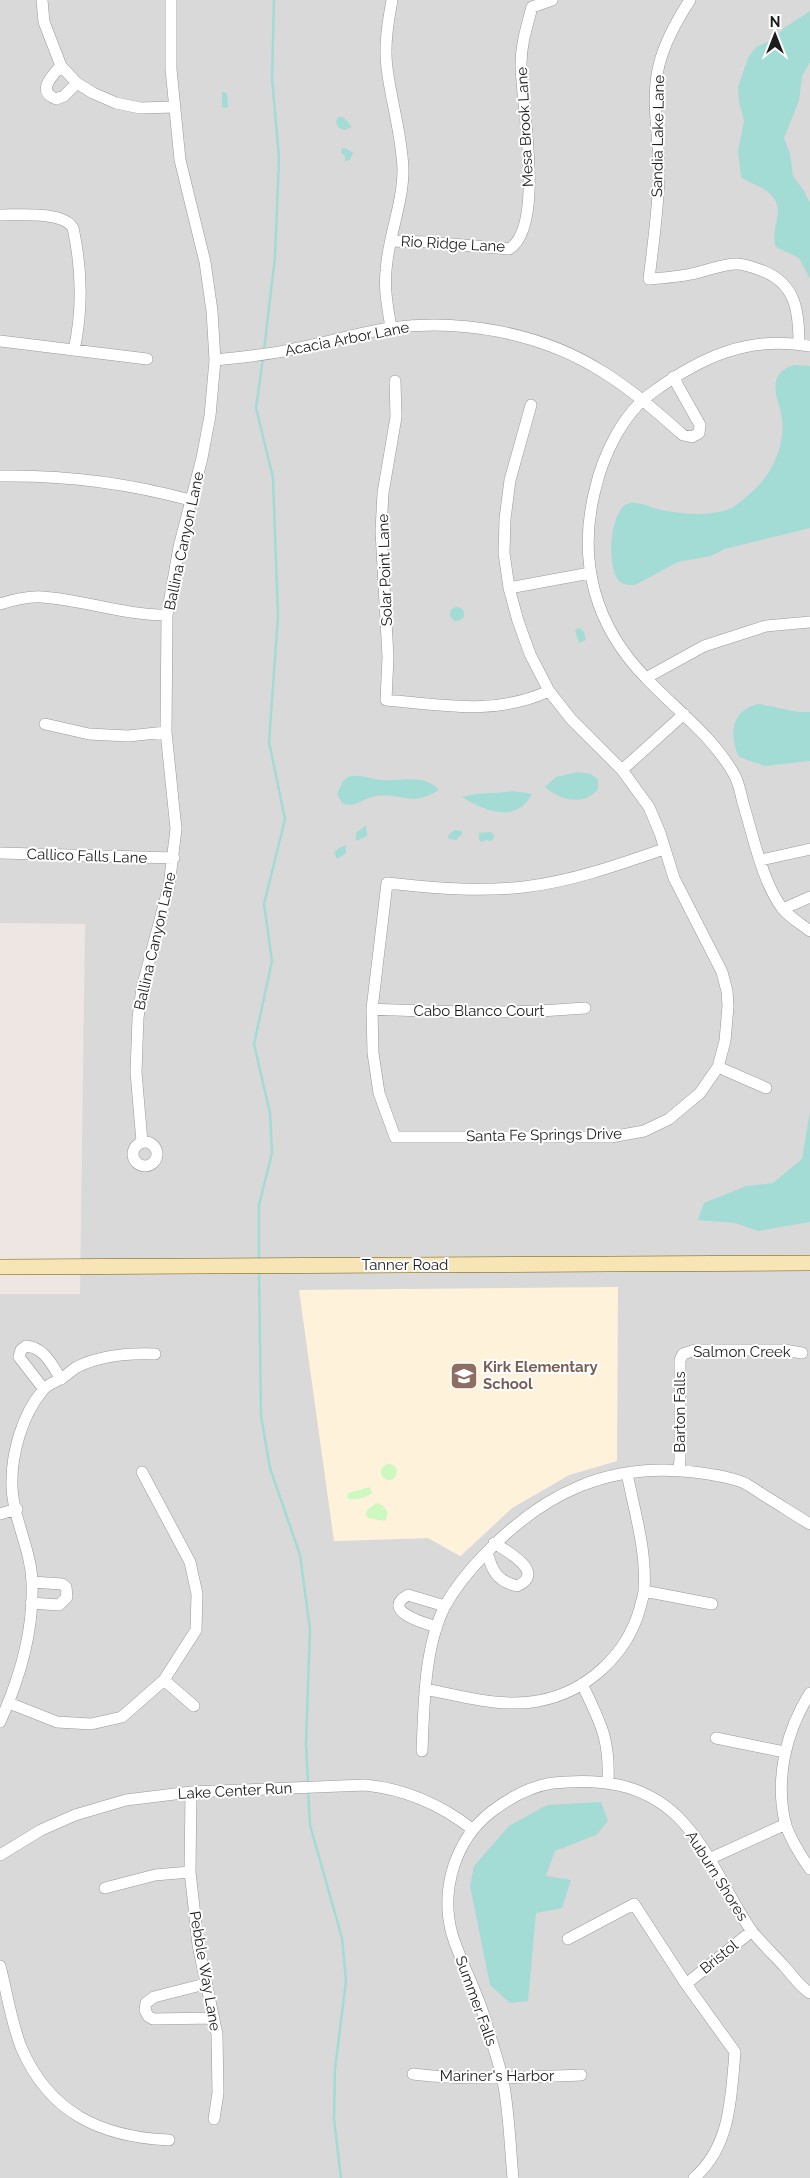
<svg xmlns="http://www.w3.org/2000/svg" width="810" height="2178" font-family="Raleway,sans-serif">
<rect width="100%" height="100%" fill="#eee6e2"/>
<path fill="#dad9da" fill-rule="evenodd" d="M0,0H810V2178H0V1294H80L85,924L0,923ZM617,1461L569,1475L512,1508L461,1556L428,1538L334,1541Z"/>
<path fill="#fef2da" d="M618,1287L617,1461L569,1475L512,1508L460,1556L428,1538L334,1541L299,1290Z"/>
<path fill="#cdf8bf" d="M381 1472a8 8 0 1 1 16 0a8 8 0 1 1-16 0Z
M370,1487L372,1493C365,1498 357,1500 349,1499L347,1497L348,1493Z
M376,1503C385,1505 391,1512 385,1521L368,1518L366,1515L367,1510Z"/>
<path fill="#a3dbd5" d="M810,11V62L802,76L799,101L784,138L790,154L793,176L804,191L810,203V279L799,258L776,247C769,229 787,210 771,195C762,185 751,185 741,177L738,151L744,121L739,102L738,87L748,58L756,47L774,39L784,28Z
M222,92L227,93L228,108L222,107Z
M338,117H343L352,127L345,130L339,128L336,122Z
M342,148H345L353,153L350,160L345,161V156L341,153Z
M795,365L810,366V528L725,549L711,556L678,562L635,585C630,585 625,585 620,582C606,569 609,513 627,504C636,500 648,506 657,509C678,514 709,517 729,509C740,504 748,495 756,488C774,471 785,443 782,419C781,407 773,392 776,381C778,372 786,367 795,365Z
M450 614a7 7 0 1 1 14 0a7 7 0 1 1-14 0Z
M580,628L584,632L586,640L579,643L575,630Z
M760,704L798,712H810V761L765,766L739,757C728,734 732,708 760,704Z
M578,772L591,774L598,780V789C584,807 560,800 545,787L556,777Z
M350,776C361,775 371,779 382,780C402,782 423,773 439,790C410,808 402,792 375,796C362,799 354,809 342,803L337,794L343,781Z
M513,791L532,794C516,824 485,811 462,797C479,792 496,794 513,791Z
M366,825L367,836L356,841V833Z
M454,830L462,831V834L456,840L449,839L448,836Z
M491,832L495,836L491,841L487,840L481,842L479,839V833Z
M346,845V853L337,859L334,852L339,848Z
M810,1111V1222L758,1231L735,1223L698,1220L704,1203L746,1186L773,1183L802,1159Z
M601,1802L608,1821L596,1835L555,1851L546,1876L571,1880L562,1908L536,1913L528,2001L510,2003L490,1985L470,1886L474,1866L509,1826L547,1805Z"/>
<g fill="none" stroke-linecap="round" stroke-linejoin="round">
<path stroke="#a3dbd5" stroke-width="2.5" d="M264,350L275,257L279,158L272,78L274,0
M259,1259V1205L272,1153L270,1113L254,1044L272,961L264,904L285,819L269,742L278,616L273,478L256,408L263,358
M259,1270L261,1416L270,1468L300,1555L310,1629L306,1743L308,1783
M308,1791L310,1825L342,1938L346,1981L335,2069L334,2119L341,2178"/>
<g stroke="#999" stroke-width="12">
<path id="street" d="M42,0L44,22L61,66L77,83L93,93L116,103L140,108L174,107
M690,0C677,20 665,41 659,65C650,101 660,140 659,176C658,211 653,245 649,279C663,278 678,277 691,274C707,271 721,264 737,264C745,264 755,268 763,271C796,284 799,312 799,344
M61,66C52,76 36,91 56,99L64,96L77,83
M0,215C19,215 63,211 73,228C82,269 83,309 74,350
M392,241L428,242L509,249C546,227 521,102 521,64C521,44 527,26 532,7L552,0
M391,328C388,309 384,290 386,271C388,237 403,204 403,170C402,135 391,102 387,68C384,46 388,22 392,0
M0,341L147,359
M810,346C749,335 701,357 653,392C623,413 603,455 595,490C577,561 595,626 646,678C676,710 714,737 735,776C739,784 741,794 743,803C753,835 762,881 782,908C789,917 801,924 810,931
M215,360C241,357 268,355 294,349C326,343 358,333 390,328C461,318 542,333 603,372C632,390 657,412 683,435L692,437L699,433L700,425L673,377
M395,381L396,417L383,493L381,531L388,657L386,700C443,705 494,716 549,691
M531,405L510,480L505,519L504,553L509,588L518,621L530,654L549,691L571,719L622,770L649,807L660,833L674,878L722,972L727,991L728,1006L725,1041L718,1067L700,1093L669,1119L644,1131L611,1137H395L379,1093L373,1053L372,1009L387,883C433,888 478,892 524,887C573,881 618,865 664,849
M0,476C65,475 128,483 190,500
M509,588L590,573
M0,604C13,600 28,596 42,597C84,600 123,615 167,615
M646,678L704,646L766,626L810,622
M45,724L89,734L128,736L166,732
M622,770L684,714
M0,853L174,858
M761,860L810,849
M783,909L810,897
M372,1009C443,1012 514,1014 585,1008
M718,1067L766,1088
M133 1154a12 12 0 1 1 24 0a12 12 0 1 1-24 0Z
M142,1142L136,1072L138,1018L142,988L169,886L176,829L166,732L167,615L179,547L202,458L210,416L215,360L212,311L205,262L180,160L171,69V0
M43,1388L19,1357L21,1350L26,1346C44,1347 52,1365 61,1379
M679,1470L680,1459V1360L683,1354L695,1350H784L802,1353
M0,1514L17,1509
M487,1552C492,1571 497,1581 517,1586C547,1573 507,1551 494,1543
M644,1591L712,1604
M31,1603L59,1605L67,1597L66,1587L62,1584L32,1582
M437,1627C427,1624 379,1611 408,1595L445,1606
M164,1680L194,1706
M582,1684C600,1722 610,1738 608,1782
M425,1689C461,1696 502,1708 538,1701C587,1692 627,1655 640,1608C641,1602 644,1596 644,1590C647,1551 634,1510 627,1473
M810,1693C786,1731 775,1778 785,1822C788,1835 802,1858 810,1869
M9,1703L57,1722L91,1724L122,1717L164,1680L196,1630L197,1594L190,1562L142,1472
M0,1722C20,1678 34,1631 32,1582C31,1549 13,1519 12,1486C11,1454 22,1415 43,1390C47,1384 56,1382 62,1378C67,1375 72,1370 77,1367C101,1355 129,1353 155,1354
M716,1738L784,1752
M422,1751C424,1706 424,1647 445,1606C456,1586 471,1568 487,1552C545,1492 610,1462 694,1472C710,1474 727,1476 742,1482C750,1485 758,1492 765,1496C780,1505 795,1515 810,1524
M191,1792L190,1872L194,1907L198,1945L217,2034L218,2093L214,2119
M0,1855L41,1830L75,1815L126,1800L191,1792L365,1785C405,1789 440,1804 472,1829
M709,1859L786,1824
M105,1888L155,1875L190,1872
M568,1939L634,1904L686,1984L735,2052C731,2097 731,2146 694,2178
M0,1966C7,1993 11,2021 21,2047C49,2113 101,2137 169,2140
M205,1984L154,1997L146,2003L145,2010L148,2016L153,2019L214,2018
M686,1984L752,1931
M413,2074C469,2081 525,2077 581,2075
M513,2178C510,2147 509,2106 502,2076C496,2054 489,2032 482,2010C473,1984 460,1960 452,1934C440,1890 455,1840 491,1812C508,1799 530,1786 553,1783C600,1778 643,1783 678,1817C710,1849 726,1894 751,1930C761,1943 774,1955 784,1966C792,1975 800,1987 810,1993"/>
</g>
<g stroke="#705807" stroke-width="16">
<path id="secondary" d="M0,1267L810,1263"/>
</g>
<use href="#street" stroke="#fff" stroke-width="11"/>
<use href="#secondary" stroke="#f8e5b6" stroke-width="15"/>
</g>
<defs>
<g id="school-square" transform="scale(1.4375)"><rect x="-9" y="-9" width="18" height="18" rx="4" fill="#8d6e63" stroke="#fff"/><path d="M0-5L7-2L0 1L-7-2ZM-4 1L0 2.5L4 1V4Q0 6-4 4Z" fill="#fff"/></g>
</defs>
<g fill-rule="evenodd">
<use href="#school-square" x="464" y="1376"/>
</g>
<g text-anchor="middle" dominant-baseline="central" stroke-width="4" stroke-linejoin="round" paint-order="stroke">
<g font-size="15" fill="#1c1c1c" stroke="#fff">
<text transform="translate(525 127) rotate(-93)">Mesa Brook Lane</text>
<text transform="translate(658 136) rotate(-89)">Sandia Lake Lane</text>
<text transform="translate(453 244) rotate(3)">Rio Ridge Lane</text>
<text transform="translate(347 339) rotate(-11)">Acacia Arbor Lane</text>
<text transform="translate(184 541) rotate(-78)">Ballina Canyon Lane</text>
<text transform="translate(385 570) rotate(-92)">Solar Point Lane</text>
<text transform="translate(87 856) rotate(2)">Callico Falls Lane</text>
<text transform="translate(155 941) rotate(-77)">Ballina Canyon Lane</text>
<text x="479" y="1011">Cabo Blanco Court</text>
<text transform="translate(544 1135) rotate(-1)">Santa Fe Springs Drive</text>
<text x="405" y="1265">Tanner Road</text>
<text x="742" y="1352">Salmon Creek</text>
<text transform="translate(680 1412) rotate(-90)">Barton Falls</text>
<text transform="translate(235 1791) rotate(-3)">Lake Center Run</text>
<text transform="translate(717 1876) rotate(58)">Auburn Shores</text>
<text transform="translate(719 1957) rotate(-39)">Bristol</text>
<text transform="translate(205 1971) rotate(80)">Pebble Way Lane</text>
<text transform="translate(476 2001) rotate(70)">Summer Falls</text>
<text x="497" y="2076">Mariner's Harbor</text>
</g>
<g font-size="15" font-weight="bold" fill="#785e54" stroke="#fff" text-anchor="start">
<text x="483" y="1367">Kirk Elementary<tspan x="483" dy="17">School</tspan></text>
</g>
</g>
<g transform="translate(775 35)" stroke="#ffffff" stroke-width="4" paint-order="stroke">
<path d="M0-4L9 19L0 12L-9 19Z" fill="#1c1c1c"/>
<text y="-8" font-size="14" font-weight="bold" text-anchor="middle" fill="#1c1c1c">N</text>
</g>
</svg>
